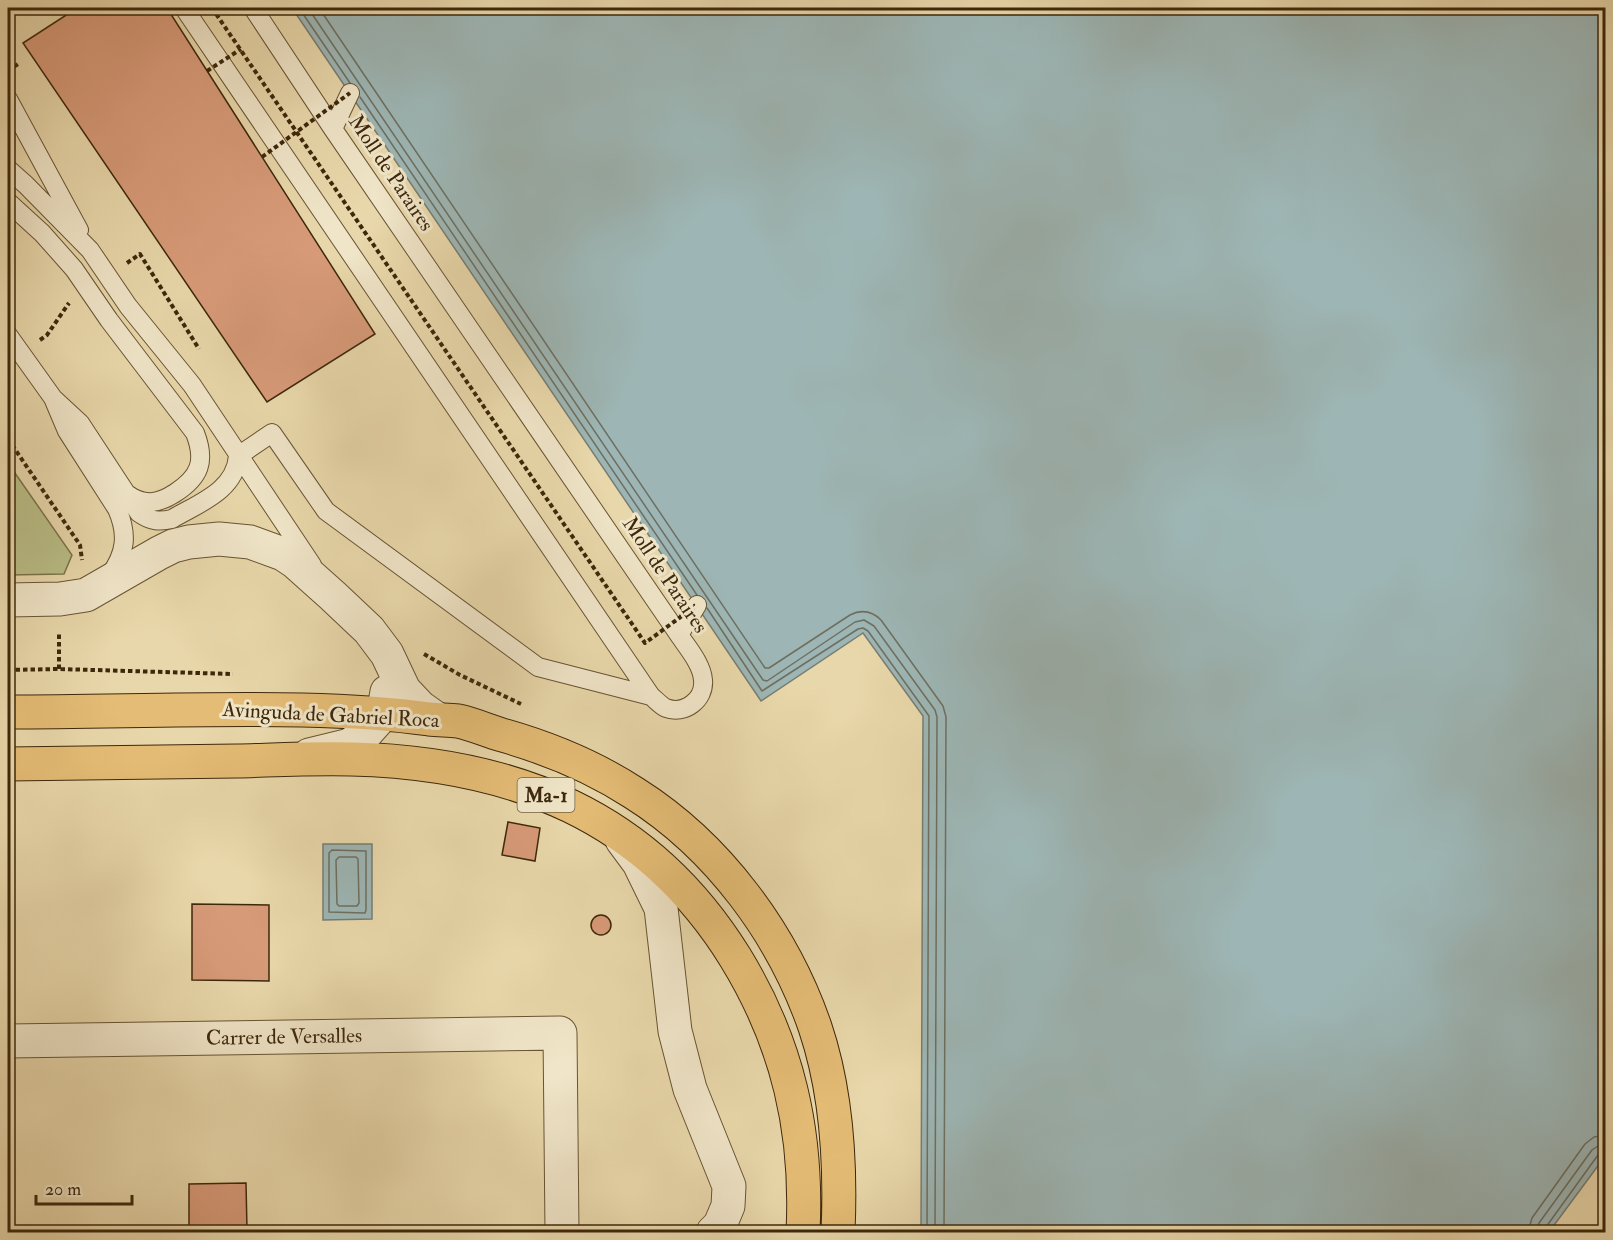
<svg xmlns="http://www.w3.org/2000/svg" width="1613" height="1240" font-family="'IM FELL Double Pica',serif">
<rect width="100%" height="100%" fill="#e8d7aa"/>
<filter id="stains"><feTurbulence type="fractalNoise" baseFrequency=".00333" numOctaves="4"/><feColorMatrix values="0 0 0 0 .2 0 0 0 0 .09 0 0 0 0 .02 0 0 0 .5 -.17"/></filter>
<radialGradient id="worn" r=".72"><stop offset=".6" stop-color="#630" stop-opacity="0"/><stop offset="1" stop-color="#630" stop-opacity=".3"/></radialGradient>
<path fill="#b9bd86" stroke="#7b7248" stroke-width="1.5" d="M8,463L72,555L64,574L8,575Z"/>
<path fill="#9db6b5" stroke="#777d71" stroke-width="1.5" d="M292,8H1605L1606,1155L1549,1232H921L923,716L863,633L761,701Z
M323,844H372V919L323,920Z"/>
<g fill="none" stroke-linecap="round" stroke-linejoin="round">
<path stroke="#6d6f60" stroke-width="1.5" d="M299,8L350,83
M308,8L763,680L767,681L855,622L864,620L874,626L935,710L937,717L935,1232
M319,8L765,668H769L850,615C862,609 872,611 881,620L943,706L946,717L944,1232
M360,97L697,595
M707,608L762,691L858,629L863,628L868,631L929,716L927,1232
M332,850L366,851V910L365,913L329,912V853Z
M339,857H356L358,859L359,903L357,906H339L337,904L336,860Z
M1528,1232L1532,1218L1585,1144L1594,1137L1606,1135
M1537,1232L1539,1223L1592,1150L1598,1146L1606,1144
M1544,1232L1546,1227L1598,1155L1606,1152"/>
</g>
<path fill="#d79a78" stroke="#3d280b" stroke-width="1.5" d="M77,8H167L375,334L267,402L23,43Z
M508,822L540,828L535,861L502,855Z
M192,904L269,905V981L192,980Z
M591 925a10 10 0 1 1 20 0a10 10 0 1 1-20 0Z
M246,1183L247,1230L189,1231V1184Z"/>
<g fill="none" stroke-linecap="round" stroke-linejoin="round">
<g stroke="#685433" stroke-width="20">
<path id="service" d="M184,8L651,696
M8,99L79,230
M333,129L350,93
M8,169L26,185L90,250L128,306L192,385L312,565
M8,202L42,233L74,269L109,320L195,433C206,461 200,477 175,493C158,504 144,506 127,494
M8,335L53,398L67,431L117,509C128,534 126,553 110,575
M53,398L80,423L139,513C150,521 159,522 172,519C199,503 235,491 238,456L272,433L326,511L538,667L651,696C656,700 661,706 666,708C684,715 705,700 703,680C702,664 687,647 679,635L333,129L253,8
M679,635L697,605"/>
</g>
<g stroke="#685433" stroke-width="35">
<path id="minor" d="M8,600L60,599L86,595L159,553L173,546L189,542L219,539L250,542L283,554L295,562L333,596L369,630L387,654L404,690L420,707L437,719
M309,755L350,745L366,733L383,714L387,692
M622,840L639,863L661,908L675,1031L690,1089L729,1186L728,1206L720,1225L713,1232
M8,1041L560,1033L562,1232"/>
</g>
<g stroke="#3d280b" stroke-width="35">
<path id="trunk" d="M8,712C106,712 204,708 302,710C345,711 387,713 429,719C439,720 449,720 458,721C473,724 488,731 502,735C548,748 594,767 634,793C718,846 783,934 815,1027C837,1092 841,1164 838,1232
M8,764C84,763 160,762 237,761C275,760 313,758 351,759C513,763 647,815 735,957C788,1043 808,1132 803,1232"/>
</g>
<path stroke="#3d280b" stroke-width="4" stroke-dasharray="4.5 3" stroke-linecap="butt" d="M8,71L18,64
M127,263L140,254L199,349
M40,340L47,335L69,303
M8,439L80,545L82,560
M424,654L460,675L521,704
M59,669V632
M8,670L59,669L233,674"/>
<use href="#service" stroke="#f0e5c8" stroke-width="18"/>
<use href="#minor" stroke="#f0e5c8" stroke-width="33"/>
<use href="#trunk" stroke="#e4bc75" stroke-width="33"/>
<path stroke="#3d280b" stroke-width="4" stroke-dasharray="4.5 3" stroke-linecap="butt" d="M212,8L645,643L697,605
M207,71L241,49
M262,157L350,93"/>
</g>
<g text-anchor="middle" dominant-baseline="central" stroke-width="6" stroke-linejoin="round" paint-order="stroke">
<rect fill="#f0e5c8" stroke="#736144" stroke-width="1.5" x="517.5" y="778" width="57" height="34" rx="4.5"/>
<g font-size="20" font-weight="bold" fill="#3d280b">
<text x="546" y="795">Ma-1</text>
</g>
<g font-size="21" fill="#3d280b" stroke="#f0e5c8">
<text transform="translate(391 173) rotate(56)">Moll de Paraires</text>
<text transform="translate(665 575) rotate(56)">Moll de Paraires</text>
<text transform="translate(331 715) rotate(3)">Avinguda de Gabriel Roca</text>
<text transform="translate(284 1037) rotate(-1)">Carrer de Versalles</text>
</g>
</g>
<rect width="1613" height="1240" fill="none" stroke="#e8d7aa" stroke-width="30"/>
<rect x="9" y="9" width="1595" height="1222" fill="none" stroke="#3d280b" stroke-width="3"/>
<rect x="15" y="15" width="1583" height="1210" fill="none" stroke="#3d280b" stroke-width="1.5"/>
<path d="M36 1195v9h96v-9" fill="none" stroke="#3d280b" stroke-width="3"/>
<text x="45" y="1195" font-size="18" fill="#3d280b" stroke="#f0e5c8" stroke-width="4.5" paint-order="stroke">20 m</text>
<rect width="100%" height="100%" filter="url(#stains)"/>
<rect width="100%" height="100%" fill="url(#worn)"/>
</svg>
